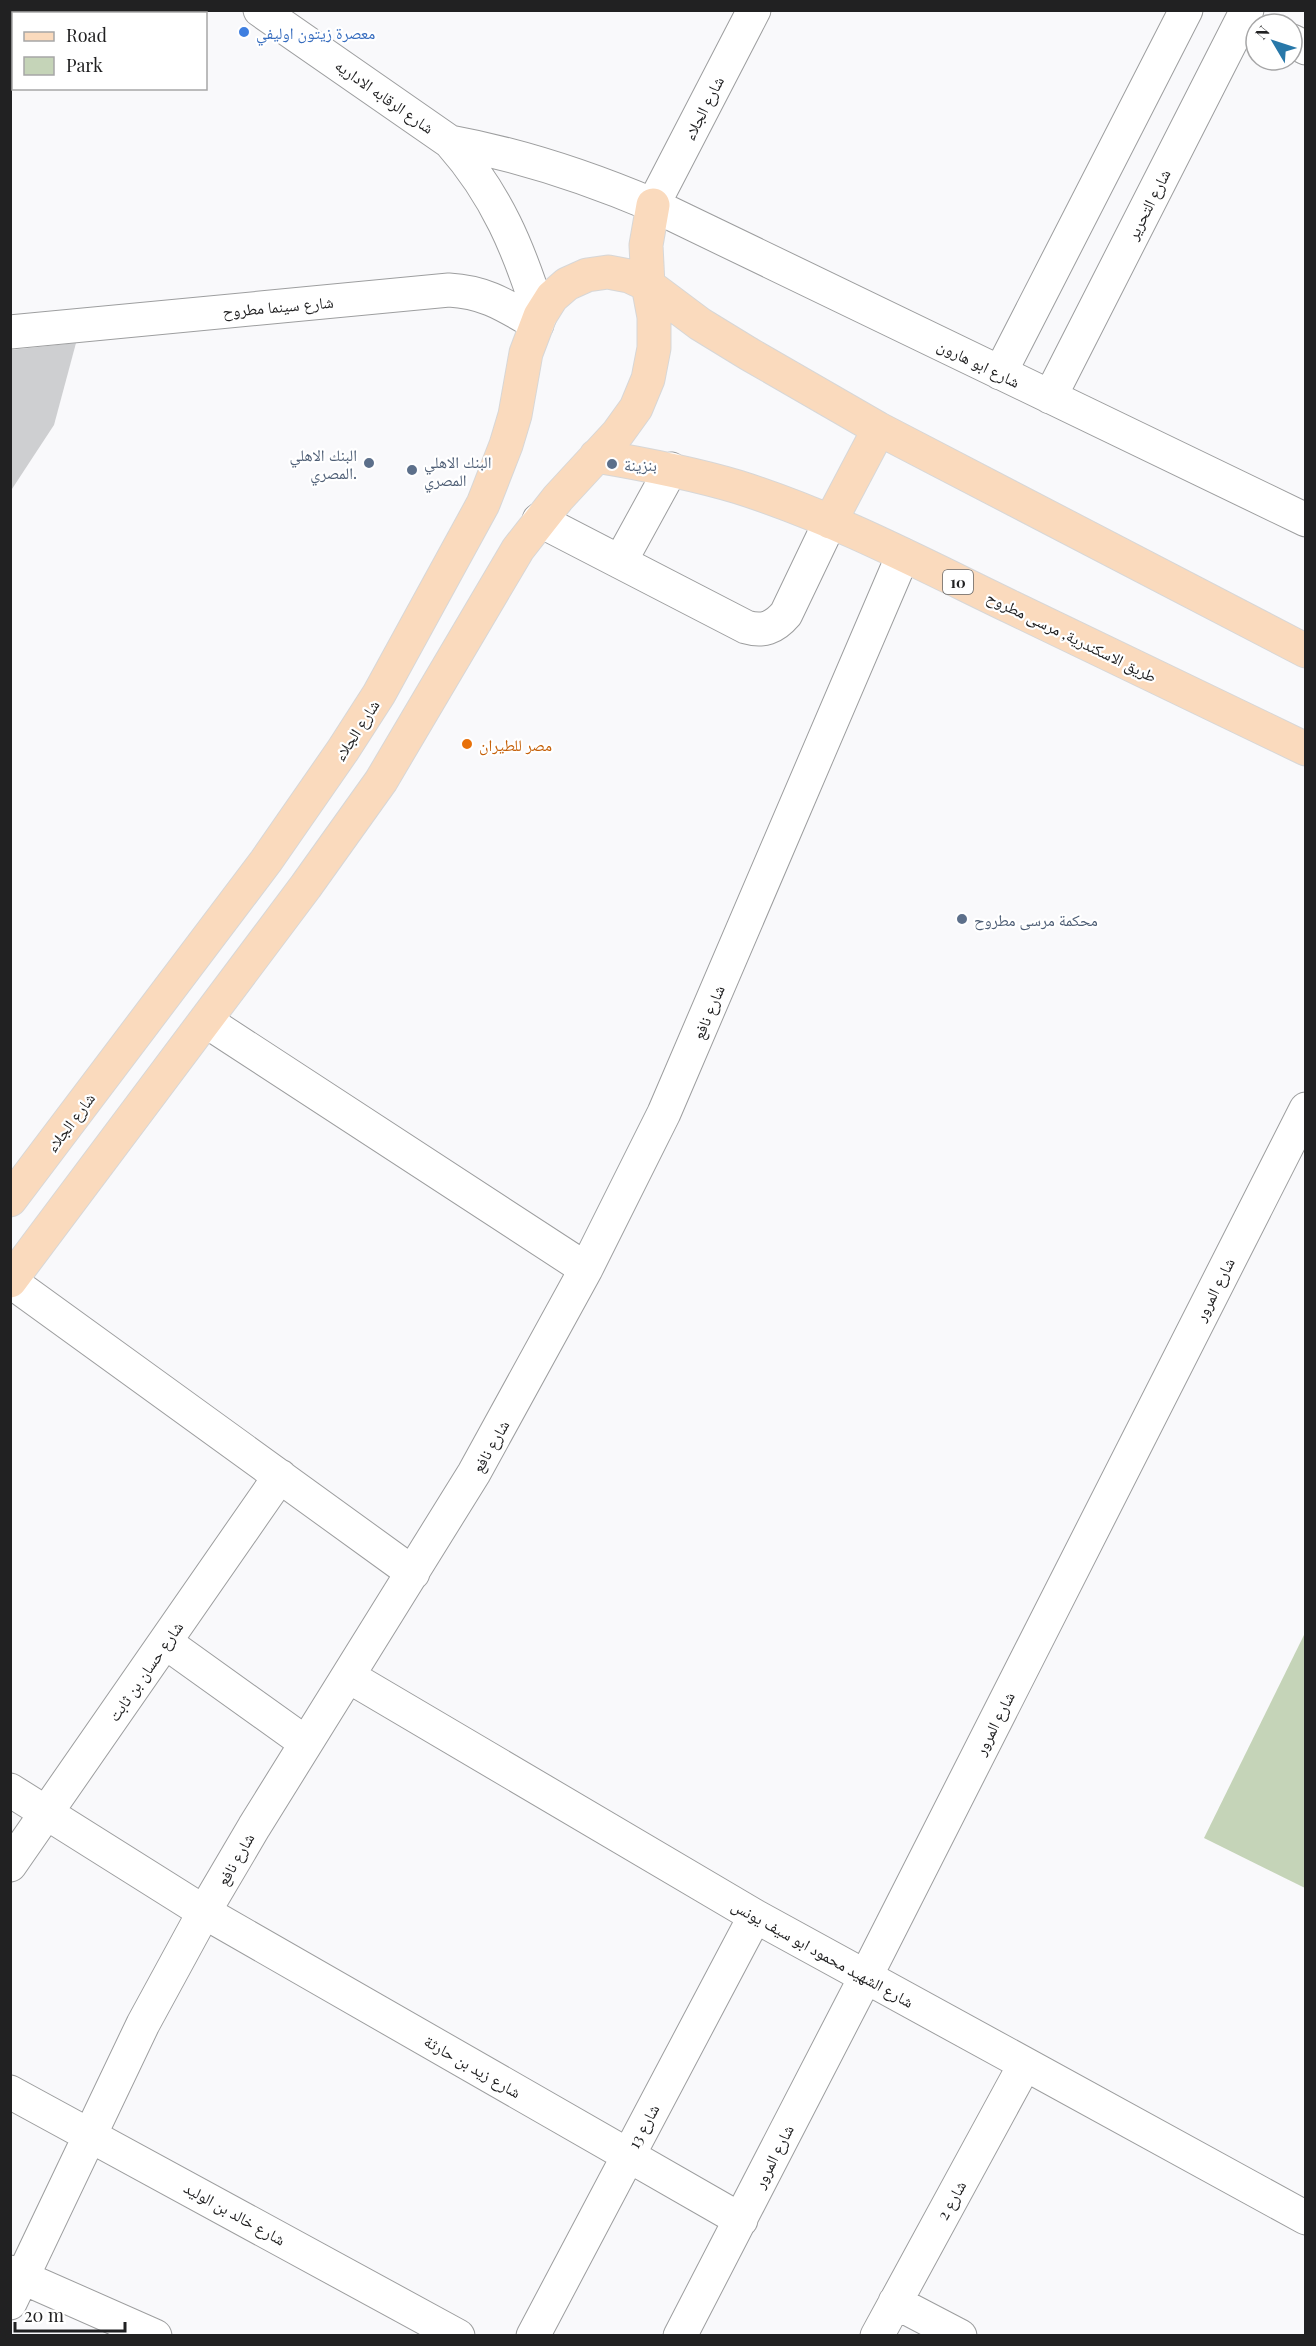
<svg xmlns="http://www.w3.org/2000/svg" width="1316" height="2346" font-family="'Playfair Display','Noto Naskh Arabic',serif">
<rect width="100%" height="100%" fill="#f9f9fb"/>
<path fill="#c5d4b8" d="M1305,1633L1306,1888H1305L1204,1838Z"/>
<path fill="#cecfd1" d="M76,343L54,425L10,492V350Z"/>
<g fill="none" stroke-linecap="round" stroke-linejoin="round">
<g stroke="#9d9e9f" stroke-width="35">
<path id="minor" d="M260,10L450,142C497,195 519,249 540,316
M1292,41L1306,48
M450,142C521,155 587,177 653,205L1306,520
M653,205L754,10
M10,332L449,290C486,292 506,306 537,324
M1000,373L1186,10
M1050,397L1247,10
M539,520L746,627C763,632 774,628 786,614L830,522
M620,562L671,469
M206,1021L586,1269
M10,1281L413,1573
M165,1642L306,1743
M348,1676L755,1916L1306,2218
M10,1790L204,1912L741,2220
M10,1865L280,1476
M10,2092L458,2336
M10,2272L155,2336
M895,2302L960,2336
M10,2303L143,2024L204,1912L254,1827L474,1473L586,1269L664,1113L903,555
M533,2336L755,1916
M680,2336L866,1976L1306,1109
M877,2336L1025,2064"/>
</g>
<g stroke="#d7d7d7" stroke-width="35">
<path id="major" d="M596,456C644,464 691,473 738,487C833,517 922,564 1011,607C1109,654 1207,702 1306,749
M830,522L879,429
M10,1200L266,861L343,750L379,694L483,504L506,445L515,415L526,353L540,316L552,297L567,284L587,275L608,272L629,276L648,285L700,324L749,354L879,429L1306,651
M10,1281L306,886L381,781L518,549L558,498L618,433L636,408L648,379L654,348V317L648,285L646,245L653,205"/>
</g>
<use href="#minor" stroke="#fff" stroke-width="33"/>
<use href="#major" stroke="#fadabd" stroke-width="33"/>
</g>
<circle fill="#3f7fe0" stroke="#fff" stroke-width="2" cx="244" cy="32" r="6"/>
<g fill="#5c6f8a" stroke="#fff" stroke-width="2">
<circle cx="369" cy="463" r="6"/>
<circle cx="612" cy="464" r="6"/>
<circle cx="412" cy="470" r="6"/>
<circle cx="962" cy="919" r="6"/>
</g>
<circle fill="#e8710a" stroke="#fff" stroke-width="2" cx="467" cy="744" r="6"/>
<g text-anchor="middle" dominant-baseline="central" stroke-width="4.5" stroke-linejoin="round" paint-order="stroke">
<rect fill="#fff" stroke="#646464" stroke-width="1.5" x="943" y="570" width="30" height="24" rx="4.5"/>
<g font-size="15" font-weight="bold" fill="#212122">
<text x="958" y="582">10</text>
</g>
<g font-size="16" fill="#366cbe" stroke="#fff" text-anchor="start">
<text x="256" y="32">معصرة زيتون اوليفي</text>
</g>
<g font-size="16" fill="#212122" stroke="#fff">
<text transform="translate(385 96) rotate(35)">شارع الرقابه الاداريه</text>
<text transform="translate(703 108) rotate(-63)">شارع الجلاء</text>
<text transform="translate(1148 204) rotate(-63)">شارع التحرير</text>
<text transform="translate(278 306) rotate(-5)">شارع سينما مطروح</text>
<text transform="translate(979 363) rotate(26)">شارع ابو هارون</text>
<text transform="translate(1072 636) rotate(26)">طريق الاسكندرية, مرسى مطروح</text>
<text transform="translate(356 730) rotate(-57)">شارع الجلاء</text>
<text transform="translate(708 1012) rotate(-67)">شارع نافع</text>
<text transform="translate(70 1122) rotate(-53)">شارع الجلاء</text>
<text transform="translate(1214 1289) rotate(-63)">شارع المرور</text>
<text transform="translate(490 1446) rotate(-60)">شارع نافع</text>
<text transform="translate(145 1671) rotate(-55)">شارع حسان بن ثابت</text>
<text transform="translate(994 1723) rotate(-63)">شارع المرور</text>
<text transform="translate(235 1859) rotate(-60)">شارع نافع</text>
<text transform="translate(823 1953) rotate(29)">شارع الشهيد محمود ابو سيف يونس</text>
<text transform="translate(473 2066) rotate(30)">شارع زيد بن حارثة</text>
<text transform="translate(643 2126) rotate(-62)">شارع 13</text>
<text transform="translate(773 2156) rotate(-63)">شارع المرور</text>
<text transform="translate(951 2200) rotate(-61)">شارع 2</text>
<text transform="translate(235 2213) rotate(29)">شارع خالد بن الوليد</text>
</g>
<g font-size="16" fill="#4e5e75" stroke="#fff" text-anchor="start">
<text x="357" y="454" text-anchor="end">البنك الاهلي<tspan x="357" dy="18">المصري.</tspan></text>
<text x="424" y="461">البنك الاهلي<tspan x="424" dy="18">المصري</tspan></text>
<text x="624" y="464">بنزينة</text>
<text x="974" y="919">محكمة مرسى مطروح</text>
</g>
<g font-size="16" fill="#c56008" stroke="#fff" text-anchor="start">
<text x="479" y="744">مصر للطيران</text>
</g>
</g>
<rect width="1316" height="2346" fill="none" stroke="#212122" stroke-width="24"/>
<rect x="12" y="12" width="195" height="78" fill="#ffffff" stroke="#a6a6a7" stroke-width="1.5"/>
<rect x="24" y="32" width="30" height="9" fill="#fadabd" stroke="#a6a6a7" stroke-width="1.5"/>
<text x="66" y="42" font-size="18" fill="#212122">Road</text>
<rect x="24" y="57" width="30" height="18" fill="#c5d4b8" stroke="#a6a6a7" stroke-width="1.5"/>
<text x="66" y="72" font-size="18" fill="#212122">Park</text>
<g transform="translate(1274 42) rotate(309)"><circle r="28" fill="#ffffff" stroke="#a6a6a7" stroke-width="1.5"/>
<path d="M0-4.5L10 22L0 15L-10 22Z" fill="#2878a9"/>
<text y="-9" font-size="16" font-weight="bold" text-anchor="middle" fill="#212122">N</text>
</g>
<path d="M15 2322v9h110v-9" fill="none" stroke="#212122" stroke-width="3"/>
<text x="24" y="2322" font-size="18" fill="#212122" stroke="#ffffff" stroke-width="4.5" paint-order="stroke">20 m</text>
</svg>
